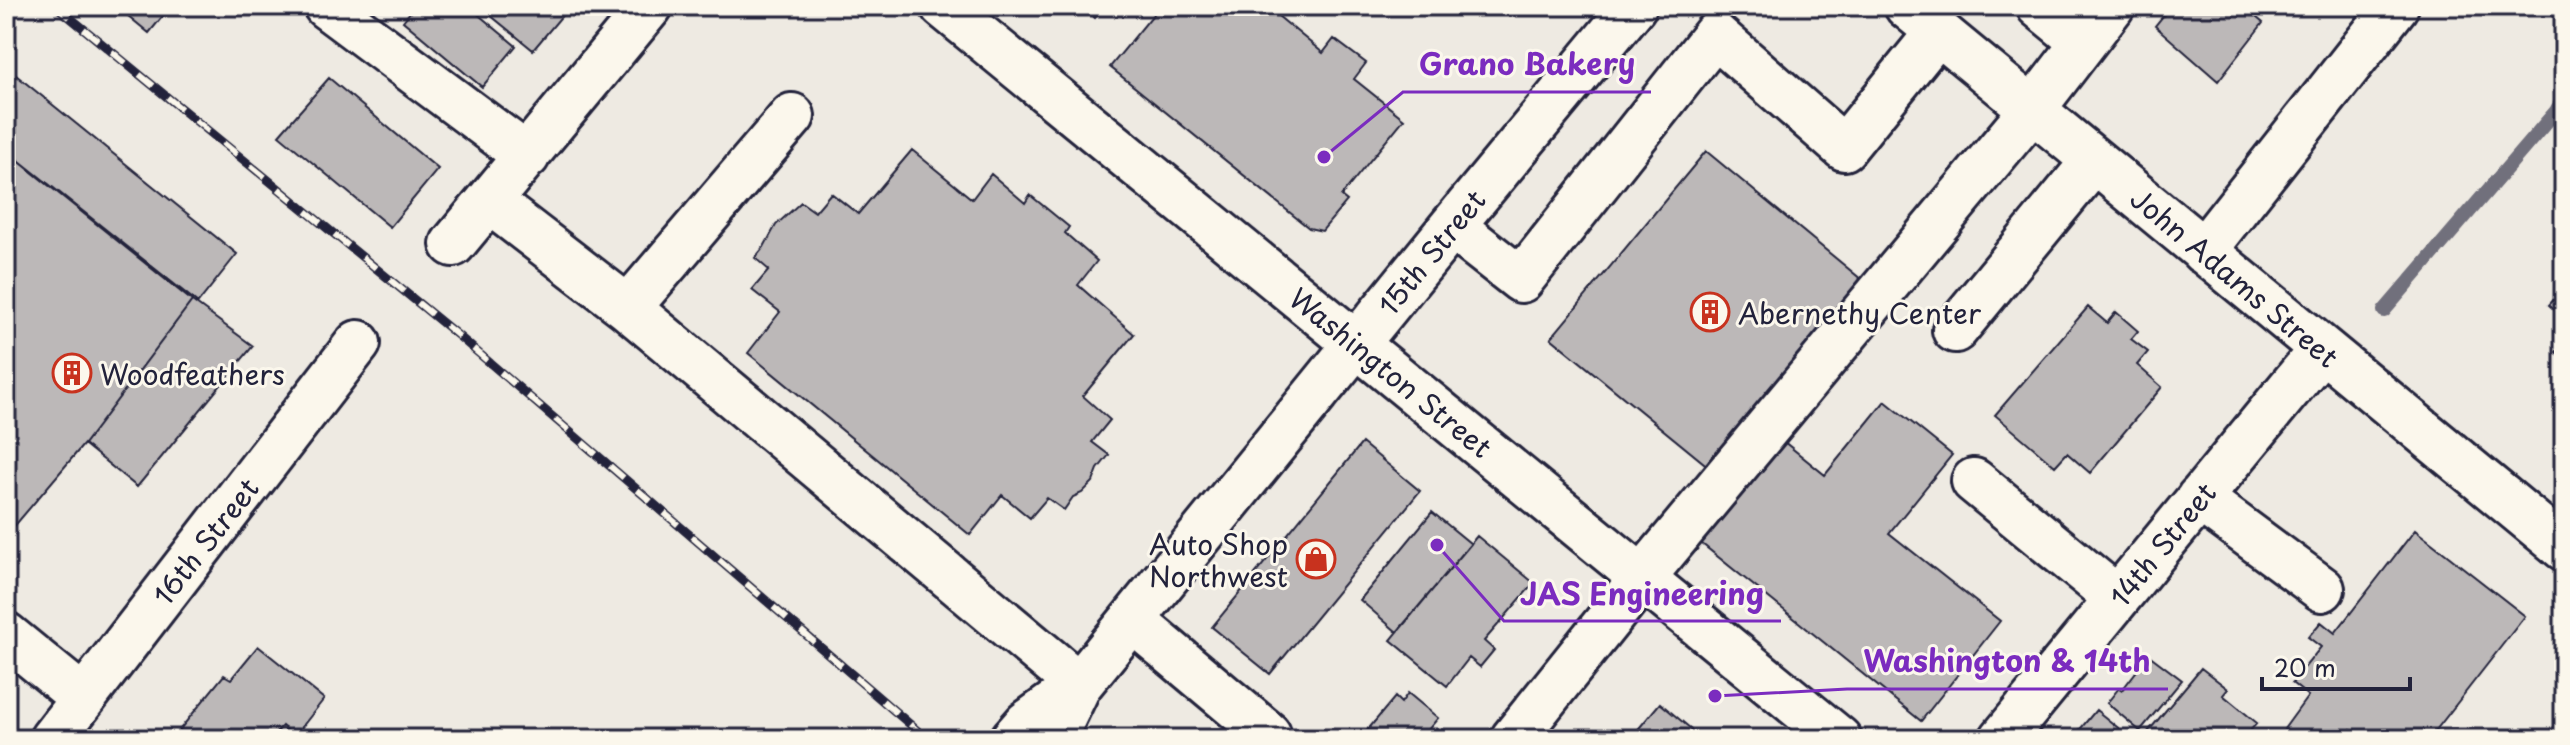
<svg xmlns="http://www.w3.org/2000/svg" width="2570" height="745" font-family="'Playpen Sans',sans-serif">
	<rect width="100%" height="100%" fill="#eeeae2"/>
	<filter id="ink" filterUnits="userSpaceOnUse"><feTurbulence type="fractalNoise" baseFrequency=".0125" numOctaves="2"/><feDisplacementMap in="SourceGraphic" scale="16" xChannelSelector="R" yChannelSelector="G"/><feConvolveMatrix kernelMatrix="1 2 1 2 8 2 1 2 1" color-interpolation-filters="sRGB"/></filter>
	<g filter="url(#ink)">
		<g fill="none" stroke-linecap="round" stroke-linejoin="round">
			<path stroke="#716f7c" stroke-width="14" d="M2384 311 2556 111 2564 97"/>
		</g>
		<path fill="#bcb8b8" stroke="#22223b" stroke-width="2" d="M116 6H171L149 33Z
			M415 6H468L516 46 482 87 403 21Z
			M479 6H570L533 50Z
			M1081 6H1105L1095 18Z
			M1160 6H1266L1323 53 1334 39 1366 63 1354 79 1404 119 1341 196 1347 201 1322 231 1309 228 1110 67Z
			M2162 6H2243L2263 23 2218 81 2155 26 2167 11Z
			M6 67 237 254 198 303 6 150Z
			M329 78 438 169 390 227 279 135Z
			M912 150 972 199 991 174 1025 203 1030 195 1069 227 1065 233 1097 261 1078 285 1134 334 1083 396 1110 420 1092 442 1109 455 1098 469 1093 482 1082 493 1073 497 1064 510 1047 498 1030 518 1002 495 970 535 748 353 780 312 752 290 769 270 755 258 764 247 776 225 801 202 815 212 831 193 858 214Z
			M6 151 192 301 84 444 6 536Z
			M1706 151 1868 285 1715 472 1551 338Z
			M2564 288V319L2549 305Z
			M192 301 253 346 137 487 84 444Z
			M2088 307 2107 323 2116 312 2138 331 2131 339 2148 352 2137 365 2162 387 2090 473 2067 453 2055 466 1995 415Z
			M2564 343V360L2556 352Z
			M1885 401 1952 455 1889 533 2000 621 1921 721 1696 539 1778 437 1825 475Z
			M1362 443 1420 491 1270 674 1212 627Z
			M1432 512 1471 544 1397 632 1360 600Z
			M2415 530 2525 616 2429 739H2364L2351 729 2342 739H2297L2284 729 2308 696 2292 683 2321 647 2308 637 2321 622 2335 633Z
			M1477 536 1534 583 1484 641 1494 650 1480 667 1469 658 1447 686 1391 640Z
			M258 646 324 699 294 737 282 726 271 739H172L224 675 231 679Z
			M2149 655 2182 680 2140 731 2107 703 2119 688 2122 690Z
			M2201 668 2228 689 2223 695 2257 723 2243 739H2142Z
			M1408 693 1438 718 1427 731 1437 739H1360L1395 697 1401 703Z
			M1660 703 1703 739H1630Z
			M2096 710 2132 739H2072Z"/>
		<g fill="none" stroke-linecap="round" stroke-linejoin="round">
			<g stroke="#22223b" stroke-width="50">
				<path id="minor" d="M326 6 527 156
					M1907 6 2564 548
					M2039 6 2083 42
					M489 201 628 308 1079 685
					M1452 226 1521 280 1715 35 1844 148 1938 32
					M453 244 650 6
					M2203 251 2396 6
					M628 308 792 116
					M1955 330 2094 161
					M1974 481 2117 598
					M2199 498 2322 589
					M1132 620 1268 734
					M6 635 83 698
					M52 739 358 343
					M1013 739 1027 723 1074 689
					M1053 739 1079 685 1452 226 1634 6
					M1513 739 1642 578 2032 110 2112 6
					M2002 739 2322 349"/>
			</g>
			<g stroke="#22223b" stroke-width="50">
				<path id="major" d="M943 6 1839 739"/>
			</g>
			<use href="#minor" stroke="#fbf7ec" stroke-width="44"/>
			<use href="#major" stroke="#fbf7ec" stroke-width="44"/>
			<g stroke="#22223b" stroke-width="9">
				<path id="rail" d="M56 6 461 338 927 739"/>
			</g>
			<use href="#rail" stroke="#fbf7ec" stroke-width="6" stroke-dasharray="18" stroke-linecap="butt"/>
		</g>
	</g>
	<defs>
		<g id="building-ring" transform="scale(2)"><circle r="9.5" fill="#fbf7ec" stroke="#c8321e" stroke-width="1.5"/><path d="M-4-6H4V6H1V3H-1V6H-4ZM-2.5-4.3h1.7v1.8h-1.7ZM.8-4.3h1.7v1.8H.8ZM-2.5-1h1.7V.8h-1.7ZM.8-1h1.7V.8H.8Z" fill="#c8321e"/></g>
		<g id="shop-ring" transform="scale(2)"><circle r="9.5" fill="#fbf7ec" stroke="#c8321e" stroke-width="1.5"/><path d="M-5-2.5h2.3a2.7 3.5 0 0 1 5.4 0H5L5.5 6h-11ZM-1.5-2.5h3a1.5 2.3 0 0 0-3 0Z" fill="#c8321e"/></g>
	</defs>
	<g fill-rule="evenodd">
		<use href="#building-ring" x="1710" y="312"/>
		<use href="#building-ring" x="72" y="373"/>
		<use href="#shop-ring" x="1316" y="559"/>
	</g>
	<g text-anchor="middle" dominant-baseline="central" stroke-width="6" stroke-linejoin="round" paint-order="stroke">
		<g font-size="28" fill="#22223b" stroke="#fbf7ec">
			<text transform="translate(1431 252) rotate(-51)">15th Street</text>
			<text transform="translate(2235 277) rotate(40)">John Adams Street</text>
			<text transform="translate(1391 372) rotate(39)">Washington Street</text>
			<text transform="translate(205 541) rotate(-52)">16th Street</text>
			<text transform="translate(2162 544) rotate(-51)">14th Street</text>
		</g>
		<g font-size="28" fill="#22223b" stroke="#fbf7ec" text-anchor="start">
			<text x="1738" y="312">Abernethy Center</text>
			<text x="100" y="373">Woodfeathers</text>
			<text x="1288" y="543" text-anchor="end">Auto Shop<tspan x="1288" dy="32">Northwest</tspan></text>
		</g>
	</g>
	<path fill="none" stroke="#7b2cbf" stroke-width="3" d="M1324 157L1403 92H1651M1437 545L1504 621H1781M1715 696L1847 689H2168"/>
	<g fill="#7b2cbf" stroke="#fbf7ec" stroke-width="3">
		<circle cx="1324" cy="157" r="8"/>
		<circle cx="1437" cy="545" r="8"/>
		<circle cx="1715" cy="696" r="8"/>
	</g>
	<g font-size="30" text-anchor="middle" font-weight="bold" fill="#7b2cbf" stroke="#fbf7ec" stroke-width="6" stroke-linejoin="round" paint-order="stroke">
		<text x="1527" y="75">Grano Bakery</text>
		<text x="1642" y="605">JAS Engineering</text>
		<text x="2007" y="672">Washington &amp; 14th</text>
	</g>
	<rect width="2570" height="745" fill="none" stroke="#fbf7ec" stroke-width="32"/>
	<rect x="16" y="16" width="2538" height="713" fill="none" stroke="#22223b" stroke-width="3" filter="url(#ink)"/>
	<path d="M2262 677v12h148v-12" fill="none" stroke="#22223b" stroke-width="4"/>
	<text x="2274" y="677" font-size="24" fill="#22223b" stroke="#fbf7ec" stroke-width="6" paint-order="stroke">20 m</text>
</svg>
